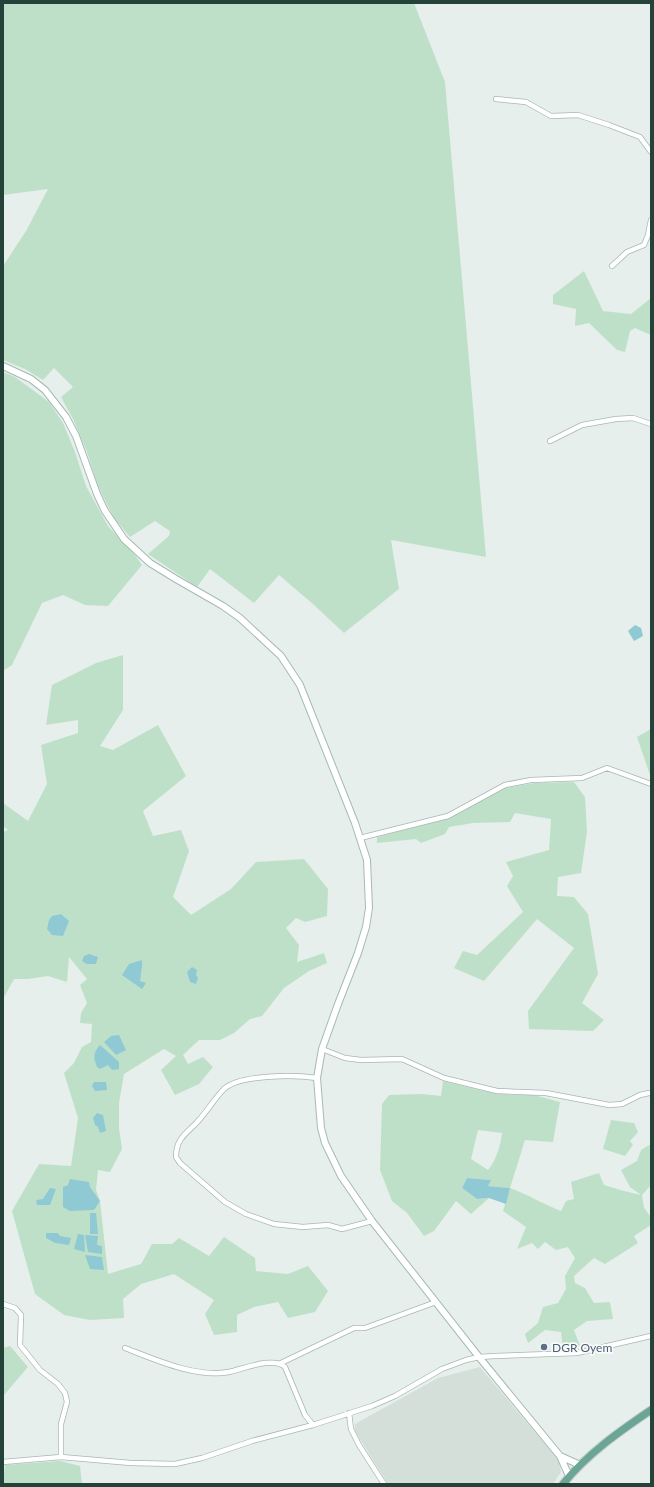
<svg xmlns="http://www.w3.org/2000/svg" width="654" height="1487" font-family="Lato,sans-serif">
	<rect width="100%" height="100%" fill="#e6efeb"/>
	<path fill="#d4dfda" d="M480 1367 556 1457 559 1463 561 1472 553 1484H388L355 1431V1424L438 1378Z"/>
	<path fill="#bfe0c8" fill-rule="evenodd" d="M3 3H414L445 82 486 557 391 540 399 589 344 633 314 605 279 575 254 603 210 569 197 587 148 554 169 536 170 531 155 521 130 537 114 518 98 486 87 452 73 419 61 397 73 387 54 368 43 380 25 369 3 360V266L26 231 48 189 3 195Z
		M584 271 603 311 631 314 651 298V335L635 328 630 331 625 352 617 350 589 323 575 326 576 309 553 304V295Z
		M3 372 15 377 49 402 63 423 75 452 86 486 108 526 135 555 142 565 108 606 85 605 63 595 42 603 12 665 3 671Z
		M123 655V710L100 746 113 750 158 725 186 776 143 811 153 836 181 830 189 851 173 897 191 915 231 889 256 862 304 859 328 889 327 916 305 922 296 918 286 928 299 945 297 962 324 953 327 963 309 971 284 988 262 1016 250 1019 234 1033 220 1040H199L183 1055 188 1064 203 1057 213 1067 199 1084 175 1095 161 1070 176 1056 164 1049 124 1074 119 1103V1128L122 1149 110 1172 98 1170 96 1190 100 1201 108 1274 141 1264 152 1244H172L179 1238 209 1256 224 1237 255 1258 256 1271 288 1274 308 1266 328 1291 315 1312 288 1318 278 1302 254 1307 237 1315V1332L214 1335 205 1314 214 1300 174 1274 141 1284 123 1299 124 1318 90 1320 64 1315 35 1294 12 1211 39 1164 71 1166 78 1118 64 1073 74 1063 82 1047 91 1042 92 1024 80 1023 81 1013 87 1003 80 985 87 979 69 957 67 982 48 976 28 979H14L3 999V832L8 830 3 826V803L28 821 47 784 41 745 78 733V720L46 725 52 685 96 663Z
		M651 729V775H650L637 737Z
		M574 782 585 797 587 832 581 873 558 877 557 896 574 897 588 914 598 974 582 1003 604 1020 593 1031 529 1029 528 1011 574 948 537 919 484 981 454 968 463 951 477 955 523 912 507 886 513 876 506 862 549 850 551 819 515 813 510 822 473 823 449 827 445 834 421 843 416 839 377 843V837L449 818 505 788 534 783Z
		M443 1081 488 1092 511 1095H534L560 1102 553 1142 525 1140 510 1188C527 1194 543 1204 561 1211L566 1201 574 1199 571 1182 599 1173 604 1185 624 1191 641 1195 630 1187 621 1170 637 1161 641 1150 651 1144V1185L642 1195 644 1208 651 1217V1225L634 1236 638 1243 605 1264 594 1258 574 1276 575 1283 585 1288 594 1303 610 1302 613 1319 587 1321 574 1330 580 1346 563 1349 561 1332 545 1330 528 1343 525 1334 538 1323 543 1307 558 1303 566 1289 565 1276 575 1258 568 1247 556 1250 545 1242 538 1249 532 1243 517 1249 526 1227 503 1211 510 1188 487 1186 490 1180 467 1178 462 1188 477 1199 489 1198 471 1214 456 1201 434 1231 424 1236 407 1213 392 1201 380 1170 382 1104 389 1095 422 1094 441 1096ZM478 1130 502 1133C501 1144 496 1161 488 1170L471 1159Z
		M611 1120 634 1123 638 1132 630 1141 633 1145 625 1156 603 1149Z
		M10 1346 28 1367 4 1395H3V1348Z
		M60 1461 80 1466 82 1484H3L5 1465Z"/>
	<path fill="#8ec9d4" d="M635 625 641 628 643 636 634 641 628 631Z
		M61 914 69 921 63 936 52 935 47 929 49 920 52 916Z
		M89 954 98 957 96 964H87L82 961 84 956Z
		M142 960V966L140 981 146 983 142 989 122 975 129 964Z
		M192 967 197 970 196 975 198 978 196 984 190 982 187 972Z
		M119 1035 126 1050 116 1055 104 1042 111 1036Z
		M100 1045 119 1062V1069L112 1070 108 1065 100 1069 97 1067C93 1057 93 1053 100 1045Z
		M94 1082H106L107 1090 95 1091 92 1086Z
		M97 1113 103 1115 106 1131 100 1133 98 1127 95 1125 93 1118Z
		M467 1178 491 1180 488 1186 510 1188 506 1204 489 1198 477 1199 462 1188Z
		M70 1179 89 1182 90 1187 100 1201 94 1210 70 1211 63 1207V1187L68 1185Z
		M50 1188 56 1189 50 1205H37L36 1200 43 1199Z
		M90 1213H96L98 1234H90Z
		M46 1233H58L60 1236 71 1238 69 1245 55 1243 46 1238Z
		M78 1234 84 1235 85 1252 74 1249Z
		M85 1235 98 1236 97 1245 102 1246V1254L88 1252Z
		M85 1255 102 1257 104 1270 90 1269Z"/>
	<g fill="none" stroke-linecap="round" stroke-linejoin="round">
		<g stroke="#a8b8b2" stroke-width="6">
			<path id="street" d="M496 99 526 102 551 116 578 115 609 125 640 137 651 152
				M612 266 627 252 644 245 648 235 651 220
				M550 441 582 425 616 419 633 418 651 424
				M360 838 448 816 505 785 531 780 582 778 607 768 651 784
				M322 1049 345 1058 361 1060 402 1059 444 1078 497 1091 546 1093 609 1105 622 1104 640 1095 649 1093
				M317 1078C296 1075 240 1074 224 1089 215 1098 208 1110 199 1120 188 1133 176 1137 176 1157L180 1163 225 1202 246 1214 274 1224 303 1227 328 1225 342 1229 372 1221
				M3 1304 15 1308 21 1315 20 1345 40 1370 58 1384 65 1393 67 1402 61 1424V1457
				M125 1348C156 1360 196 1378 229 1372 243 1369 274 1356 285 1367L305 1415 313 1425
				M281 1363 354 1328H365L436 1302
				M349 1413 351 1429 359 1445 384 1484
				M3 1462 61 1457 131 1463 175 1464 202 1458 252 1441 313 1425 372 1406 395 1396 442 1369 466 1360 479 1357 495 1356 577 1353 651 1336"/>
		</g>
		<g stroke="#a4bbb3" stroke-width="8">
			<path id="secondary" d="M3 366 31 379 45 390 66 417 76 436 97 494 105 511 124 539 150 563 176 579 223 606 240 618 281 656 300 685 355 823 367 860 369 908 366 927 358 953 338 1004 322 1049 317 1078 321 1128 325 1143 341 1176 372 1221 479 1357 560 1456 569 1476
				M560 1456 580 1465"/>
		</g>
		<g stroke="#c2cac8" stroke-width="9">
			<path id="primary" d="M563 1484C587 1454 620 1431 651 1410"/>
		</g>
		<use href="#street" stroke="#fff" stroke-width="4.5"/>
		<use href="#secondary" stroke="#fff" stroke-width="6"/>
		<use href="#primary" stroke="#6aa596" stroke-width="7"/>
	</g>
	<circle fill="#5c6f8a" stroke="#f7fbf9" stroke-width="1.5" cx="544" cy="1347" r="4"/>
	<g text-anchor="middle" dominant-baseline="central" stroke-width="3.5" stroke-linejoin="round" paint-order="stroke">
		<g font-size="12" fill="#4e5e75" stroke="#f7fbf9" text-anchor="start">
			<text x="552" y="1347">DGR Oyem</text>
		</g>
	</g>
	<rect width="654" height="1487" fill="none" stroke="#24423a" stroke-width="8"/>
</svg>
